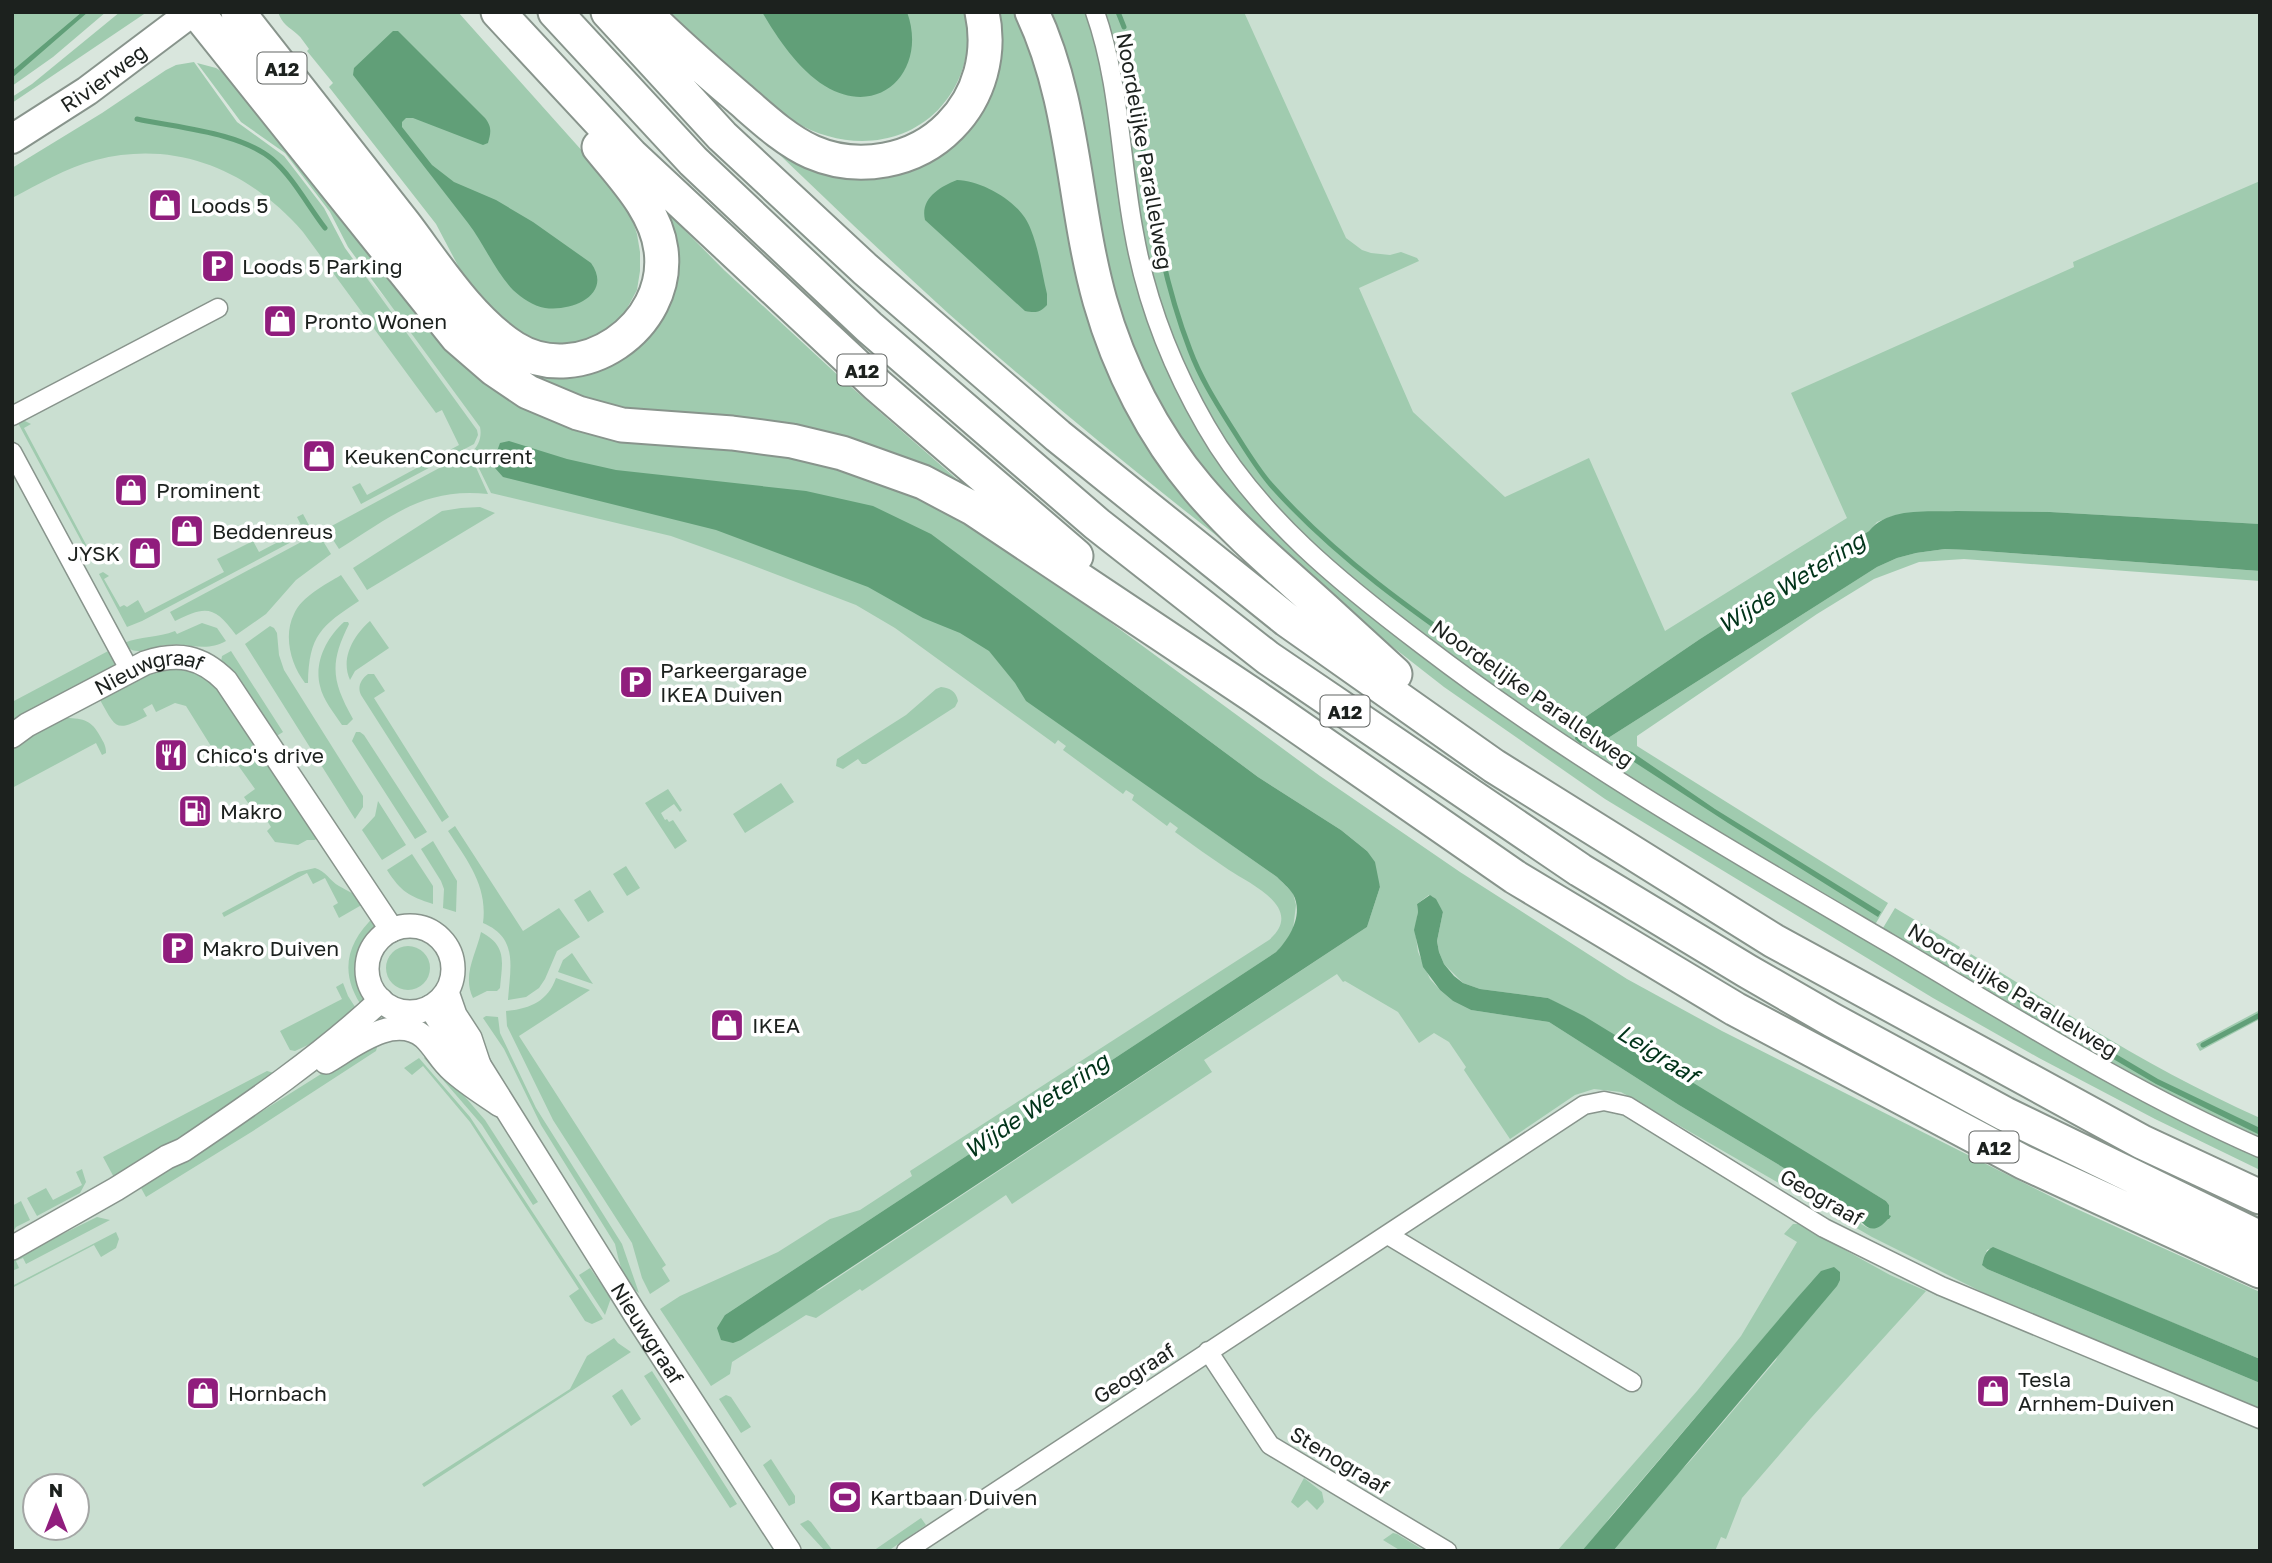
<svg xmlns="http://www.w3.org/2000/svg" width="2272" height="1563" font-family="'Golos Text',sans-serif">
	<rect width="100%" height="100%" fill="#d9e6dd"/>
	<path fill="#cadfd1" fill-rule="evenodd" d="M1146 12H2260V552L1952 534 1616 713 1579 680Z
		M137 119 237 139 325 228 520 455 920 571 1354 915 1370 917 1565 1015 1873 1210 2260 1371V1551H12V186ZM35 1486H77V1528H35Z"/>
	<path fill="#a0cbaf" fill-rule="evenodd" d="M12 12H106L53 57 12 86Z
		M120 12H147L12 103V97L32 84Z
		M278 12H458L601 172 619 195 632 219 637 234 640 252V271L637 290 624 314 611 327 596 337 579 344 545 345 504 324 465 279 436 224 329 87 333 83 307 51 309 49C305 44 302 38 297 34 289 27 282 24 278 12Z
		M664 12H965C973 48 963 84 938 110 899 149 841 149 795 122 775 110 758 94 741 79 715 57 690 34 664 12Z
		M996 12H1023L1034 37 1088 286 1240 554C1141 477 1043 397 949 314 874 246 802 176 729 106L773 138 926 159Z
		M1047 12H1090L1161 340 1268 515 1569 755 2260 1153V1170L2155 1119 2039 1058 1933 998 1605 799 1444 687 1357 619 1262 536 1192 458 1143 377 1119 319Z
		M1100 12H1244L1346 238 1362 250 1371 253 1390 255 1401 252 1417 258 1419 261 1359 288 1413 412 1505 497 1589 458 1665 631 1847 518 1791 393 2074 267 2073 262 2260 181V524L2050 512 1956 511 1896 515 1877 522 1869 531 1700 639 1581 720C1575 729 1576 735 1582 744L1583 741 1605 740 1877 567 1897 558 1916 553 1945 549 1969 550 2260 571V581L1964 559 1919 562 1874 579 1817 614 1637 736V746L1888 903 1876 923 1868 925 1515 708 1297 536 1240 469 1193 394 1150 284 1116 72 1120 65 1136 48 1131 36 1123 37 1109 33Z
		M194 62 237 122 284 156 324 208 345 248 477 430 478 435 474 444 361 504 352 487 360 483 367 495 459 445 442 410 436 413 303 232C250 171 177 139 96 160 66 168 39 184 12 198V168L102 113 166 70 176 65Z
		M197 63 216 68 229 76 487 381 731 447 850 468 948 510 1032 565 1320 776 1460 872 1627 979 1722 1031 1984 1163 2068 1205 2260 1292V1359L1993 1248 1987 1250 1982 1264 1987 1269 2260 1383V1409L1990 1296 1872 1237 1621 1092 1594 1089 1575 1095 1510 1139 1464 1070 1466 1067 1449 1042 1434 1033 1419 1043 1398 1012 1345 981 1343 982 1337 974 1204 1060 1212 1072 1012 1204 1006 1195 862 1291 860 1289 816 1318 806 1315 732 1362 730 1374 711 1386 660 1309 680 1296 778 1252 830 1219 860 1210 912 1176 910 1171 1269 940C1306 908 1250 884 1229 870 1211 858 1193 845 1175 832L1178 828 1170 822 1167 826 1132 800 1134 795 1126 790 1123 794 1063 750 1066 746 1058 740 1055 744 895 628 856 605 741 561 671 536 491 493 471 452C479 447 482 436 480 427L348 247 330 212 285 153 241 122ZM1087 650 1258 777 1341 830 1367 851 1380 887 1367 927 819 1290 725 1315 1276 952 1287 941 1293 929 1296 905 1293 893 1277 877 1186 813ZM1429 895 1433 897 1443 912 1437 941 1439 952 1444 964 1463 983 1480 989 1548 998 1886 1201 1889 1205V1215L1868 1228 1861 1224 1854 1210 1679 1105 1549 1022 1471 1010 1453 1001 1440 990 1430 979 1418 952 1415 930 1418 912 1417 904Z
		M646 191 724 270 842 379 1006 522 970 499 638 418 541 389 521 365 646 325Z
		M23 420 31 424 24 428 90 552 96 550 98 555 94 562 92 561 18 423Z
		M469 452 488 494C423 487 391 517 339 549L326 529Z
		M480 507 495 513 367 590 353 568 442 511 461 508Z
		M303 514 312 531 142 621 127 627 99 574 103 572 109 576 104 579 120 607 124 605 127 607 138 600 145 613 224 572 217 559 253 541 259 552 303 529 297 517Z
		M318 533 331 554 296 580 266 614 236 635C215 606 206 605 175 621L170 612Z
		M341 575 359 601C321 626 309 635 308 683H305C291 665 283 636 294 614 302 596 325 585 341 575Z
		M370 621 389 648 355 671 350 680C340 658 354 635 370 621Z
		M344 622H348L349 624C329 664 332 681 353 719L347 725H342C334 713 323 700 320 686 314 663 326 638 344 622Z
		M202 623 217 628 226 641C205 653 188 642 166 645 156 646 148 652 138 651 131 651 128 648 124 643 140 636 158 638 175 631L177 634Z
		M270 626 274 628 277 633 279 655 284 670 363 796V807L355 819 245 644Z
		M112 649 117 664 115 667 12 722V702Z
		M231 651 283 732 275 737 230 669 221 662 222 656Z
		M173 668 196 673 216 686 317 838 315 840H307L298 845 275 842 267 831 271 827 266 819 261 822 244 797 255 789 235 761 224 767 186 706 175 703 156 712 152 704 143 709 147 716C115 733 116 728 100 700L148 672Z
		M368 674H374L385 691 374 698 449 817 442 822 361 695C357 687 361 679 368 674Z
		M941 687C950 688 956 691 958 701L955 707 866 764H862L858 759 843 769 836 766 837 759 906 715 936 689Z
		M66 718C84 718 92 721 100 736 104 743 106 746 106 753L102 755 96 743 12 788V744L55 721Z
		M356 732H360L364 735 427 832 415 839 352 741Z
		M781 783 794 802 745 833 733 814Z
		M668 789 682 810 680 812 674 804 661 813 665 820 667 819 669 822 673 820 687 841 675 849 645 803Z
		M378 801 406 845 382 860 362 830 375 816Z
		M455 826 523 931 559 908 580 937 557 951 545 979 539 988 526 997 508 1000C510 968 519 938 483 923 488 886 467 860 448 831Z
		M433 841 457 881 456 912 443 908 444 889 441 881 421 849Z
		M412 854 433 886V904C409 896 401 892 387 870Z
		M626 866 640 888 627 896 613 874Z
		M315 868C326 871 330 881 339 886 349 892 357 894 365 903L339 918 333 906 338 903 325 878 313 884 307 873 224 917 222 913 298 872Z
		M590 890 604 912 588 922 574 900Z
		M1895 908 1960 947 1948 968 1943 970 1883 932V928Z
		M375 916 380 929C356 953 356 972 373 1000L364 1009C339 975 345 944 375 916Z
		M481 932C508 946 502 963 500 988L497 991H487L473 998C462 975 476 955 481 932Z
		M386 968a22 22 0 1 1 44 0a22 22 0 1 1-44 0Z
		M572 953 593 984 558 972 563 960Z
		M1971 954 2079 1021 2064 1038 1957 977Z
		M556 978 590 990 519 1036 666 1265 662 1268 670 1281 650 1294 642 1278 632 1243 553 1120 507 1026 506 1011C530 1009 548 1001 556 978Z
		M343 983 348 996 359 1013 338 1031 295 1051 290 1050 280 1031 342 999 336 987Z
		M2260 1010V1019L2200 1051 2196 1044Z
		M486 1016 498 1017 500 1033 536 1108 622 1244 639 1293C623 1284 619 1261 615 1244L541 1125 504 1049 483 1018Z
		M2087 1026C2143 1060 2200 1091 2260 1118V1143L2076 1048V1042Z
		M375 1040 378 1044 376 1051 253 1131 146 1197 141 1188 145 1179 186 1159Z
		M428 1054 485 1120 538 1202 533 1205 482 1125 424 1058Z
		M419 1058 470 1117 603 1319 592 1324 585 1321 569 1296 579 1289 470 1122 423 1066 412 1075 404 1068Z
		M267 1071 278 1074 117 1183 103 1157Z
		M82 1169 86 1182 80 1193 37 1216 27 1198 46 1188 53 1200 82 1185 76 1172Z
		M21 1201 30 1220 16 1227 13 1232 12 1206Z
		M97 1217 110 1220 26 1264 23 1258 16 1261 19 1268 12 1271V1259Z
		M1793 1224H1798L1890 1275 1926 1291 1811 1418 1742 1498 1726 1539 1721 1537 1715 1551H1604L1691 1460 1776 1360 1812 1281 1610 1517 1586 1551H1557L1697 1391 1741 1336 1797 1242 1784 1234Z
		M116 1232 119 1239 116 1248 101 1257 94 1245 12 1288V1286Z
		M590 1268 611 1298 605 1315 579 1275Z
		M614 1338 618 1343 631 1352 424 1487 422 1484 570 1389 587 1356Z
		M652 1371 737 1504 730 1508 644 1376Z
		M622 1389 641 1419 631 1426 612 1396Z
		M726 1395 731 1397 751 1427 741 1433 719 1399Z
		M771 1459 795 1496V1503L789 1506 763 1465Z
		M1304 1478 1322 1492 1324 1502 1317 1510 1307 1500 1298 1508 1291 1502Z
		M921 1518 926 1525 888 1551H873Z
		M808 1520 811 1522 833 1551H825L800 1524Z
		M1393 1533 1397 1534 1425 1551H1401L1383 1540Z"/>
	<path fill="#619f78" d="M82 12H88L12 78V71Z
		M762 12H907C928 69 881 120 825 86 798 69 778 39 762 12Z
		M393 31H398L485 118C492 127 491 132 488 143L483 145 413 118H406L402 122V127L432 165 454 182 496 200 533 222 591 263C613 294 573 312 545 308 533 306 522 298 513 290 495 271 484 244 468 223 430 174 392 125 353 75L354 68Z
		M957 180C984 181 1022 203 1031 230 1039 250 1042 273 1047 294V305C1040 313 1035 313 1025 311L925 220C920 199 939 187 957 180Z
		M509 441 567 459 616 470 806 491 873 506 931 534 1258 777 1341 830 1367 851 1375 862 1380 887 1367 927 741 1340 733 1343 721 1340 717 1328 725 1315 1276 952C1290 938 1304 914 1293 894 1289 888 1282 882 1277 877L1026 701 1015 683 989 651 960 633 923 618 868 587 716 530 503 477 495 468 496 454 500 443Z
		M1956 511 2050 512 2260 524V571L1969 550 1945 549 1916 553 1897 558 1877 567 1605 740 1583 741 1581 744 1575 739 1577 726 1581 720 1700 639 1869 531C1888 507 1927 512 1956 511Z
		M1626 750 1632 752 1715 809 1881 912 1878 917 1728 823 1628 758 1624 754Z
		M1430 895 1436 899 1443 912 1437 941 1439 952 1444 964 1454 976 1463 983 1480 989 1548 998 1584 1016 1886 1201 1889 1205V1215L1891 1216 1889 1219H1888C1873 1237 1863 1227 1854 1210L1679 1105 1549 1022 1471 1010 1453 1001 1440 990 1423 967 1414 930 1418 912 1417 904Z
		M1977 970 2055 1017 2052 1022 1974 975Z
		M2094 1041 2158 1079 2260 1128V1135L2156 1084 2091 1046Z
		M1993 1247 2260 1359V1383L1987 1269 1982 1265C1984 1257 1985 1251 1993 1247Z
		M1834 1267 1840 1272V1280L1837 1286 1613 1551H1582L1797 1298 1821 1271Z"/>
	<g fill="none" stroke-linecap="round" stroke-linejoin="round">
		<path stroke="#619f78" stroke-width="5" d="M1118 12 1124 27
			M1131 65C1145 160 1155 260 1190 350 1200 377 1215 401 1230 425 1243 445 1256 468 1272 486 1354 578 1460 642 1558 713
			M137 119C178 128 239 132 272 159 293 177 308 206 325 228
			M2203 1045 2260 1015"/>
		<g stroke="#88948c" stroke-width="21">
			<path id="minor" d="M1095 12C1120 83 1120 160 1134 233 1146 301 1172 367 1206 426 1258 517 1342 584 1424 646 1570 758 1730 850 1889 943 2011 1015 2130 1091 2260 1148
				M12 416 218 308
				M12 452 130 671
				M1388 1235 1632 1382
				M1208 1351 1270 1445 1447 1551
				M906 1551 1584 1105 1604 1101 1627 1106 1824 1228 1941 1286 2260 1419"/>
		</g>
		<g stroke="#88948c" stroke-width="26">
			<g id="tertiary">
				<path id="s1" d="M12 736 27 725 145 663C178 652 201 656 226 681L392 930"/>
				<circle cx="410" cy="969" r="43"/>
				<path id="s2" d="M447 992 455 1015 470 1038 479 1065 635 1314 789 1551"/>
				<path d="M431 1007C443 1031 459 1048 479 1065"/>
				<path d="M326 1062C352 1047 394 1012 424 1037 435 1047 441 1061 452 1070 466 1083 484 1094 500 1105"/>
				<path d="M12 1248 116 1189 167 1157 183 1150C251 1104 320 1057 381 1000"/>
			</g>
		</g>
		<g stroke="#88948c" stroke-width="32">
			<g id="primary">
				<path id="s3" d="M12 139 87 91 192 12"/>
			</g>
		</g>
		<g stroke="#88948c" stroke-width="37">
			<path id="motorway" d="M197 12 457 337 494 369 528 392 578 413 622 425 732 433 792 441 842 453 923 482 974 509 1254 696 1515 877 1735 1009 2023 1162 2260 1271
				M238 12C294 83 349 154 405 225 436 266 470 320 514 348 580 389 671 327 661 250 656 210 623 177 599 147
				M498 12 631 155 877 385 1076 556
				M555 12 693 161 869 327 1097 524 1268 658 1580 870 1747 971 1832 1020 2005 1114 2260 1238
				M608 12 722 136 865 269 1058 436 1287 620 1494 766 1774 941 2142 1142 2260 1197
				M644 12C674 42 706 70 739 98 761 117 785 140 812 152 858 172 915 162 950 126 980 96 991 53 982 12
				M1032 12C1075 103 1073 205 1100 301 1119 368 1153 435 1198 488 1236 533 1281 570 1324 609 1348 631 1371 652 1395 674"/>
		</g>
		<use href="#minor" stroke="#fff" stroke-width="18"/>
		<use href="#tertiary" stroke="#fff" stroke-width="23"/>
		<use href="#primary" stroke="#fff" stroke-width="28"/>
		<use href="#motorway" stroke="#fff" stroke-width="33"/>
	</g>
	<defs>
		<g id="shop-square" transform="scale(1.75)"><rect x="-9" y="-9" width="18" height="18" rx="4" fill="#901d7d" stroke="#fff"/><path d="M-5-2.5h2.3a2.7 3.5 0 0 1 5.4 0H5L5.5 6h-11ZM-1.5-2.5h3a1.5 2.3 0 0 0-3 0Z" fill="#fff"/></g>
		<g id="parking-square" transform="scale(1.75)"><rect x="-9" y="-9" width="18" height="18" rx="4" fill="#901d7d" stroke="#fff"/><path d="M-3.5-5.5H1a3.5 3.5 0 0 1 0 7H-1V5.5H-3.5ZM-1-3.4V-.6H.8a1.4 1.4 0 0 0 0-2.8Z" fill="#fff"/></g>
		<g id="restaurant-square" transform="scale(1.75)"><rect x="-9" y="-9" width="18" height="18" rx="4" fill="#901d7d" stroke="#fff"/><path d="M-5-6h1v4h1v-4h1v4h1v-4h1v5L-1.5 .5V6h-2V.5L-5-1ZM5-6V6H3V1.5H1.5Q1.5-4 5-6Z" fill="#fff"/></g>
		<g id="fuel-square" transform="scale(1.75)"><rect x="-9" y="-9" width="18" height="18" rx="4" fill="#901d7d" stroke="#fff"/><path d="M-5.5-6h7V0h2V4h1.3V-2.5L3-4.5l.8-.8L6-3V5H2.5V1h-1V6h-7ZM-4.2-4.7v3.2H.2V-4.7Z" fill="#fff"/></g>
		<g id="stadium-square" transform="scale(1.75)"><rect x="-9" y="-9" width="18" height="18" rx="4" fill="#901d7d" stroke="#fff"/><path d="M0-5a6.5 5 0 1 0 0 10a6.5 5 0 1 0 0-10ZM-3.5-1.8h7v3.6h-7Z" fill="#fff"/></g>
	</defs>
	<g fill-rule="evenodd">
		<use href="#shop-square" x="165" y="205"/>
		<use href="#parking-square" x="218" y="266"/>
		<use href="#shop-square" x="280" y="321"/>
		<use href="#shop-square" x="319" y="456"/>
		<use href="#shop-square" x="131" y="490"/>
		<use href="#shop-square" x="187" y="531"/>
		<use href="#shop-square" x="145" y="553"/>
		<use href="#parking-square" x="636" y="682"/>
		<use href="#restaurant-square" x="171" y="755"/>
		<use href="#fuel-square" x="195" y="811"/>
		<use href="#parking-square" x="178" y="948"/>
		<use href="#shop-square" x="727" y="1025"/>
		<use href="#shop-square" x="1993" y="1391"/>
		<use href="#shop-square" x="203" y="1393"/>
		<use href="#stadium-square" x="845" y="1497"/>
	</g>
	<g text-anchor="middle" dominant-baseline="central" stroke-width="7" stroke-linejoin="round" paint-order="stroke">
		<g fill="#fff" stroke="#606462" stroke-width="2">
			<rect x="257.5" y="52.5" width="49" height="31" rx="5"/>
			<rect x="837.5" y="354.5" width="49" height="31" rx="5"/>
			<rect x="1320.5" y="695.5" width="49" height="31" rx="5"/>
			<rect x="1969.5" y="1131.5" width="49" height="31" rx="5"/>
		</g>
		<g font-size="19" font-weight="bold" fill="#1c211e">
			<text x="282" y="68">A12</text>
			<text x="862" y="370">A12</text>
			<text x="1345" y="711">A12</text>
			<text x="1994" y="1147">A12</text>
		</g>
		<g font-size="21" fill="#1c211e" stroke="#fff">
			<text stroke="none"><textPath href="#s3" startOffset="110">Rivierweg</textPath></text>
			<text transform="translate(1145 151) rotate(80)">Noordelijke Parallelweg</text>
			<text stroke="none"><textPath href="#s1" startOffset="154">Nieuwgraaf</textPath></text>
			<text transform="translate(1533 693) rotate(35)">Noordelijke Parallelweg</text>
			<text transform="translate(2013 990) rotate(31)">Noordelijke Parallelweg</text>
			<text transform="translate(1822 1197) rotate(30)">Geograaf</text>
			<text stroke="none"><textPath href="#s2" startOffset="397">Nieuwgraaf</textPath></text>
			<text transform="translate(1134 1373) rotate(-33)">Geograaf</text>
			<text transform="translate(1340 1460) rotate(31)">Stenograaf</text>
		</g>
		<g font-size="21" fill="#1c211e" stroke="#fff" text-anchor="start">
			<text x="190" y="205">Loods 5</text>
			<text x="242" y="266">Loods 5 Parking</text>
			<text x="304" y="321">Pronto Wonen</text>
			<text x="344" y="456">KeukenConcurrent</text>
			<text x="156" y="490">Prominent</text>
			<text x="212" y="531">Beddenreus</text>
			<text x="120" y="553" text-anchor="end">JYSK</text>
			<text x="660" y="670">Parkeergarage<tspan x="660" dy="24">IKEA Duiven</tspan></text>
			<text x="196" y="755">Chico's drive</text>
			<text x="220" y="811">Makro</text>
			<text x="202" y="948">Makro Duiven</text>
			<text x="752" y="1025">IKEA</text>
			<text x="2018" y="1379">Tesla<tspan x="2018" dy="24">Arnhem-Duiven</tspan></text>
			<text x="228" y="1393">Hornbach</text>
			<text x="870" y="1497">Kartbaan Duiven</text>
		</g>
		<g font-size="23" font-style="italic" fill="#003319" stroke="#fff">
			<text transform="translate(1791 582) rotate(-32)">Wijde Wetering</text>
			<text transform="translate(1658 1053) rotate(32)">Leigraaf</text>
			<text transform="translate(1036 1105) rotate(-34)">Wijde Wetering</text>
		</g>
	</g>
	<rect width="2272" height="1563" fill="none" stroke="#1c211e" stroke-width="28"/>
	<g transform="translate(56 1507)"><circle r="33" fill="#ffffff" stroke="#a4a6a5" stroke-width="2"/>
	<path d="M0-5L12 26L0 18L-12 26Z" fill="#901d7d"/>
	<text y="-10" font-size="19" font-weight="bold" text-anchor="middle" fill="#1c211e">N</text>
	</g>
</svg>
